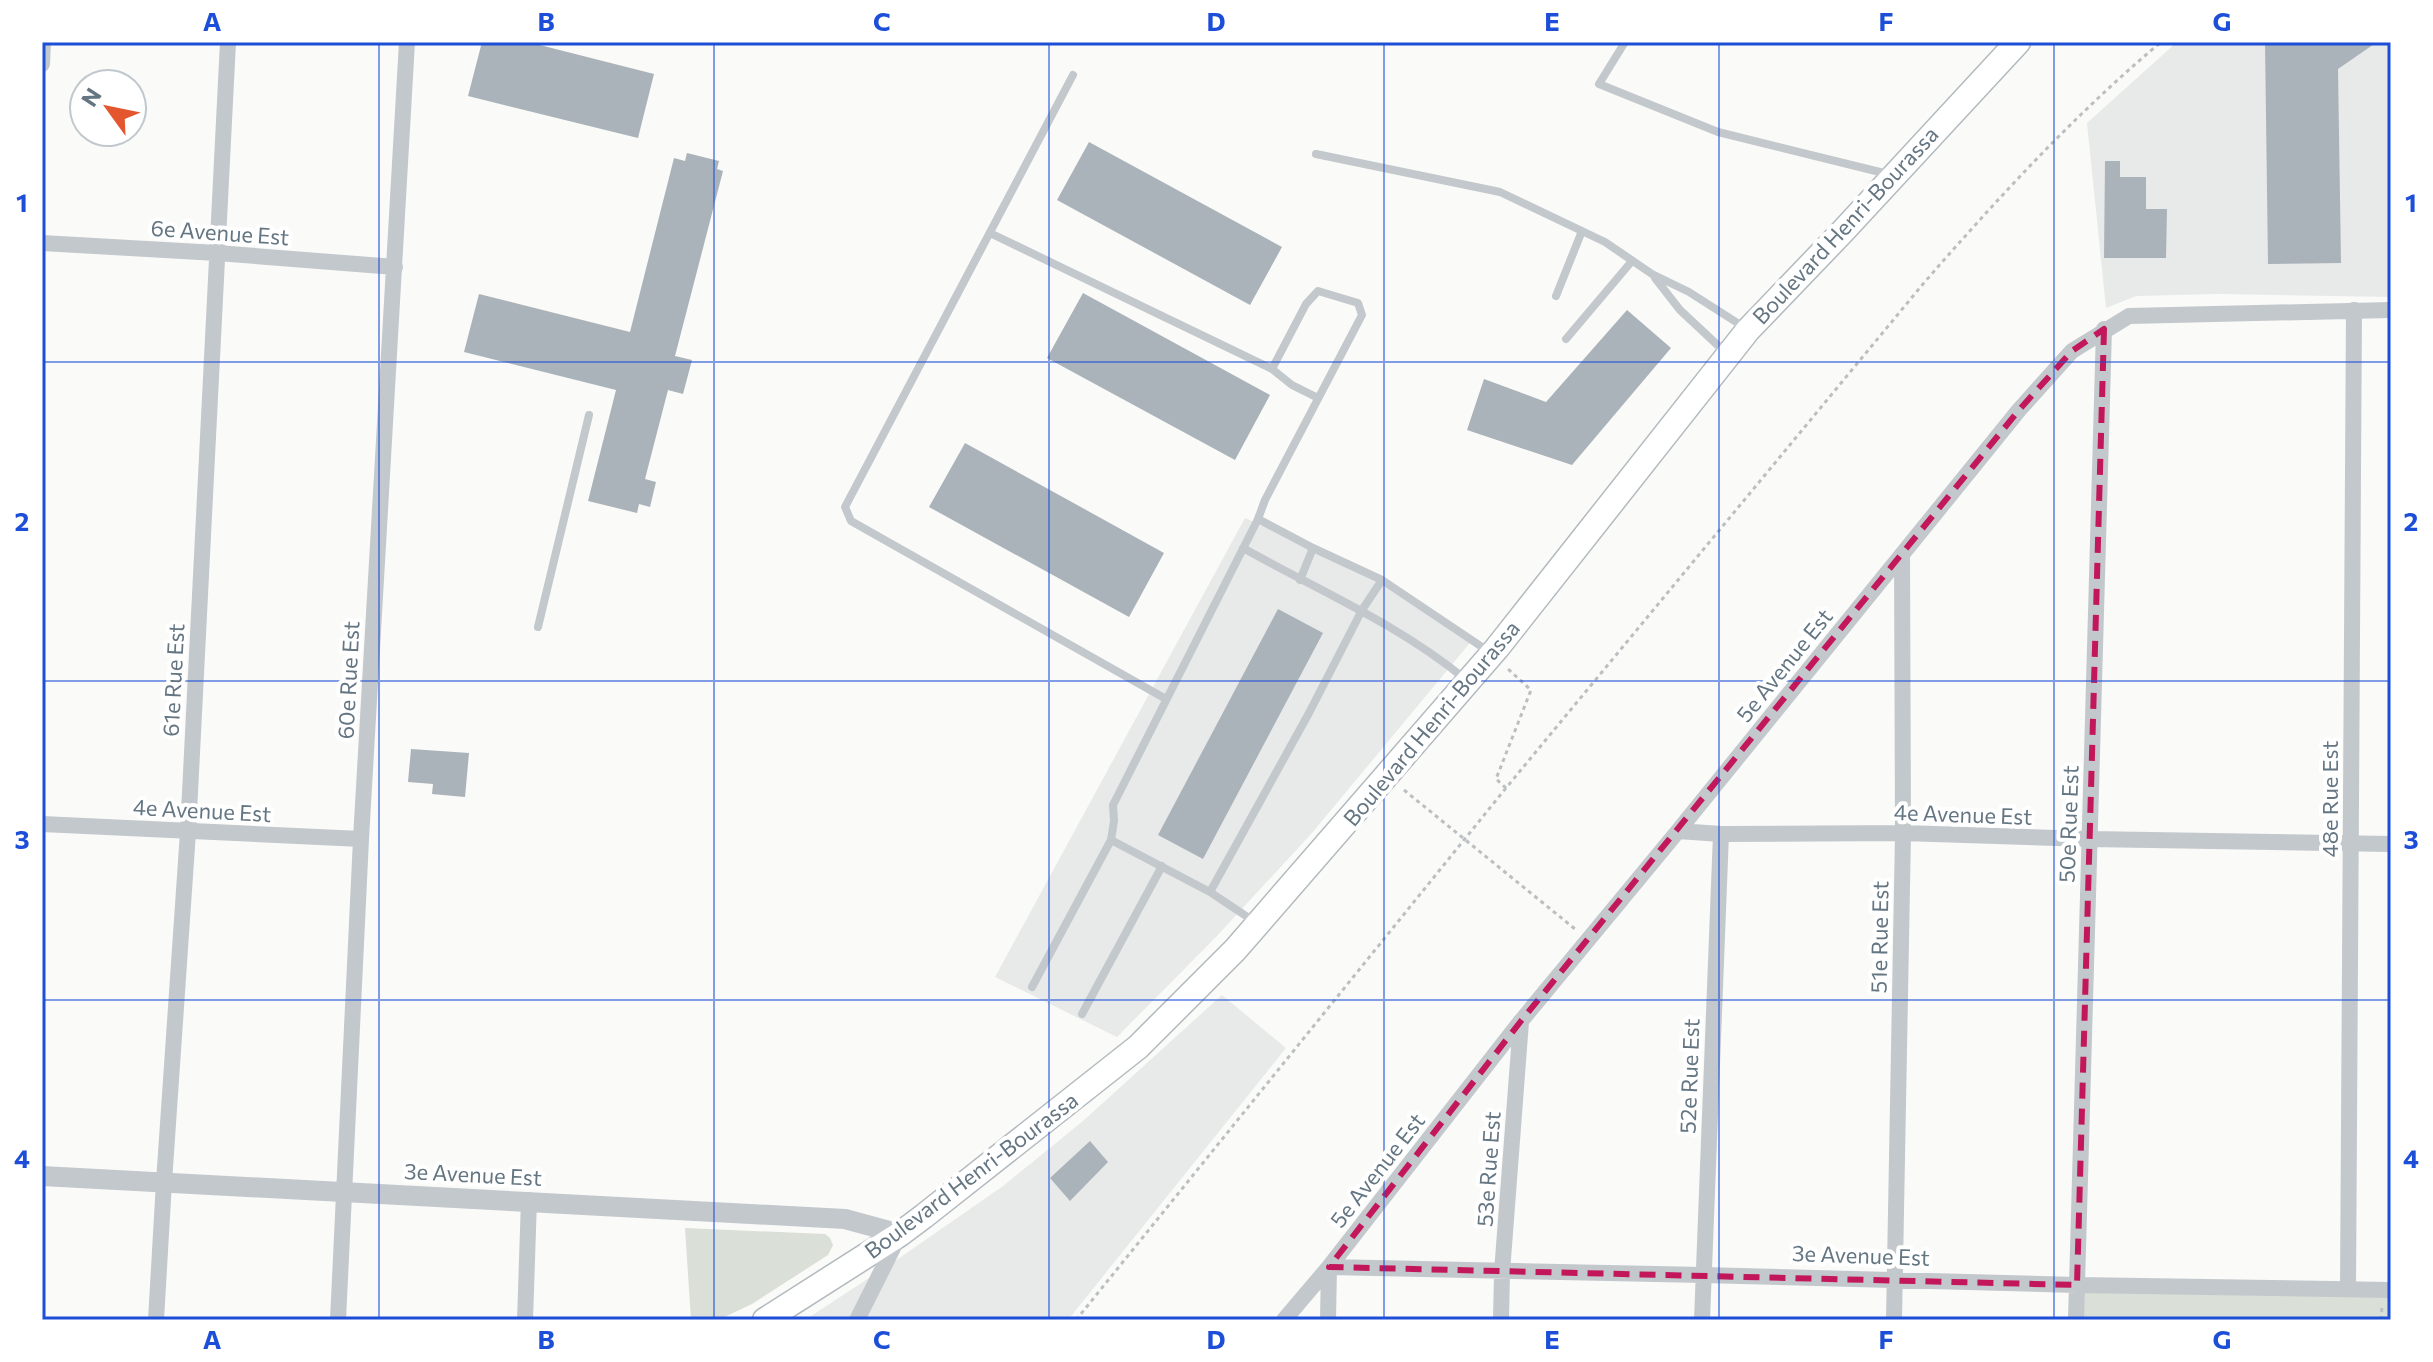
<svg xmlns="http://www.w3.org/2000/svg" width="2433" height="1362" font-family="Commissioner,sans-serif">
	<rect width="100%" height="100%" fill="#fafaf8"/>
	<path fill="#e8e9e9" d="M2177 42H2391V297L2219 294 2136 296 2106 308 2087 123Z
		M1245 518 1404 590 1474 638 1312 833 1216 937 1117 1037 995 977Z
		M1222 995 1286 1048 1068 1320H805L898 1259 1003 1186 1083 1121Z"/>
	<path fill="#dadfd7" d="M685 1228 825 1234 830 1238 833 1245 828 1255 752 1304 718 1320H691Z
		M2077 1285 2391 1290V1320H2076Z"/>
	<path fill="#aab3b9" d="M482 42H528L654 74 638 138 468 96Z
		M2265 42H2377L2338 69 2341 263 2268 264Z
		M1089 142 1282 247 1250 305 1057 200Z
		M687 153 719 161 717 169 723 171 675 356 692 360 683 394 668 390 645 479 656 482 650 507 639 504 637 513 588 501 616 390 464 352 479 294 630 332 674 158 685 161Z
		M2105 161H2120V177H2146V209H2167L2166 258H2104Z
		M1083 293 1270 395 1235 460 1047 358Z
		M1627 310 1671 348 1572 465 1467 430 1484 379 1546 402Z
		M965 443 1164 553 1129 617 929 507Z
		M1278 609 1323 633 1203 859 1158 835Z
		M411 749 469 753 465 797 432 794 433 784 408 782Z
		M1090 1141 1108 1162 1070 1201 1050 1178Z"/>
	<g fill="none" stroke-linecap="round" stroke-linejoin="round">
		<g stroke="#b3babf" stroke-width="27">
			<path id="secondary" d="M765 1320 900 1234 924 1216 1138 1047 1235 950 1497 648 1748 330 1844 230 2018 42"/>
		</g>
		<path stroke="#bbbfc2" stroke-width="3" stroke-dasharray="4 4" stroke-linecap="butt" d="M1506 788 1496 779 1531 690 1508 669
			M1404 790 1575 929
			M1076 1320 1506 788 1923 284C1997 199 2074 115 2161 42
			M2381 1320 2382 1306"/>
		<path stroke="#c3c8cc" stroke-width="8" d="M1625 42 1599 84 1718 132 1892 175
			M1073 75 845 507 851 521 1166 699
			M1316 154 1500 192 1605 242 1652 274 1689 292 1747 329
			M990 233 1272 369
			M1655 278 1680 310 1725 352
			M1556 296 1582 231
			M1566 339 1632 261
			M1318 398 1292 385 1272 369 1306 304 1318 291 1358 303 1362 315 1265 500 1258 519 1313 548 1382 580 1491 653
			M1243 548C1318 590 1398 624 1465 679
			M1300 580 1313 548
			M538 627 589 415
			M1111 840 1114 821 1113 805 1258 519
			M1255 922 1210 892 1309 713 1362 610 1382 580
			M1032 987 1111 840 1210 892
			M1082 1014 1162 866"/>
		<path stroke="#c3c8cc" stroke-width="16" d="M42 64 43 42
			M42 243 217 253 395 267
			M42 824 361 839
			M1678 831 1721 834 1903 833 2090 839 2391 844
			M1329 1267 1703 1275 2077 1285 2391 1290
			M2348 1289 2354 310
			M156 1320 164 1182 188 832 228 42
			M338 1320 361 839 407 42
			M525 1320 529 1200
			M857 1320 899 1236
			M1284 1320 1329 1267 1521 1021 1678 831 2019 410 2072 351 2129 316 2391 310
			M1328 1320 1329 1267
			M1501 1320 1502 1272 1521 1022
			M1702 1320 1721 834
			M1894 1320 1903 833 1902 555
			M2076 1320 2104 329"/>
		<path stroke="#c3c8cc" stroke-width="20" d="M42 1176 845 1219 900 1234"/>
		<use href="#secondary" stroke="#fff" stroke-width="24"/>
	</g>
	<path fill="none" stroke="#c2185b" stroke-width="6" stroke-dasharray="16 10" stroke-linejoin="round" d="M2104 329 2077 1285 1329 1267 1521 1021 2019 410 2072 351Z"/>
	<path fill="none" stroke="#1d4ed8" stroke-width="2" stroke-opacity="0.55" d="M379 42V1320M714 42V1320M1049 42V1320M1384 42V1320M1719 42V1320M2054 42V1320M42 362H2391M42 681H2391M42 1000H2391"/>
	<g text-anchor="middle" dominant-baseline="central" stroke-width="8" stroke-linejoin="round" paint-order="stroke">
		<g font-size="22" fill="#657683" stroke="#fff">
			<text transform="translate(1845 225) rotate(-47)">Boulevard Henri-Bourassa</text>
			<text transform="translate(220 232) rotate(4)">6e Avenue Est</text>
			<text transform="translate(1784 665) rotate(-51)">5e Avenue Est</text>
			<text transform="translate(173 680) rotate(-87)">61e Rue Est</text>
			<text transform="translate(348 680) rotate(-87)">60e Rue Est</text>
			<text transform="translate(1431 723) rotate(-50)">Boulevard Henri-Bourassa</text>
			<text transform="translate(2329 799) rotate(-90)">48e Rue Est</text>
			<text transform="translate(202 810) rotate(3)">4e Avenue Est</text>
			<text transform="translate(1963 814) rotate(2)">4e Avenue Est</text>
			<text transform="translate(2068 824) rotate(-88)">50e Rue Est</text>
			<text transform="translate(1879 937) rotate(-89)">51e Rue Est</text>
			<text transform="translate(1689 1076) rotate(-88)">52e Rue Est</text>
			<text transform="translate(1488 1169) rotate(-86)">53e Rue Est</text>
			<text transform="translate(1377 1170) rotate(-52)">5e Avenue Est</text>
			<text transform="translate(473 1174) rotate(3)">3e Avenue Est</text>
			<text transform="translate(971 1175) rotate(-37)">Boulevard Henri-Bourassa</text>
			<text transform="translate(1861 1255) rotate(2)">3e Avenue Est</text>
		</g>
	</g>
	<rect width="2433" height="1362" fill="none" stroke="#ffffff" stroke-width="88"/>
	<g transform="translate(108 108) rotate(303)"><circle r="38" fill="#ffffff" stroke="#c1c8cd" stroke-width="2"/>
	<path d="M0-6L14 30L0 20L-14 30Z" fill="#e4572e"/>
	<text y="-12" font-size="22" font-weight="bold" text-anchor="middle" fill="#657683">N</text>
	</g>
	<rect x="44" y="44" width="2345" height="1274" fill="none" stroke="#1d4ed8" stroke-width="3"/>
	<g font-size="26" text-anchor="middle" font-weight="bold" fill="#1d4ed8">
		<text x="212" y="31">A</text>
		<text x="546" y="31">B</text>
		<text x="882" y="31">C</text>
		<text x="1216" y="31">D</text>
		<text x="1552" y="31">E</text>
		<text x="1886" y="31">F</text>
		<text x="2222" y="31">G</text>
		<text x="22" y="212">1</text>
		<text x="2411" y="212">1</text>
		<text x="22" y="531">2</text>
		<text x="2411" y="531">2</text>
		<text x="22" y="849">3</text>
		<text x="2411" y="849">3</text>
		<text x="22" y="1168">4</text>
		<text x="2411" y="1168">4</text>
		<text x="212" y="1349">A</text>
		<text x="546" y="1349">B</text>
		<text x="882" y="1349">C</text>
		<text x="1216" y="1349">D</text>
		<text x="1552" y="1349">E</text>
		<text x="1886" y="1349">F</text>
		<text x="2222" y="1349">G</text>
	</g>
</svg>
